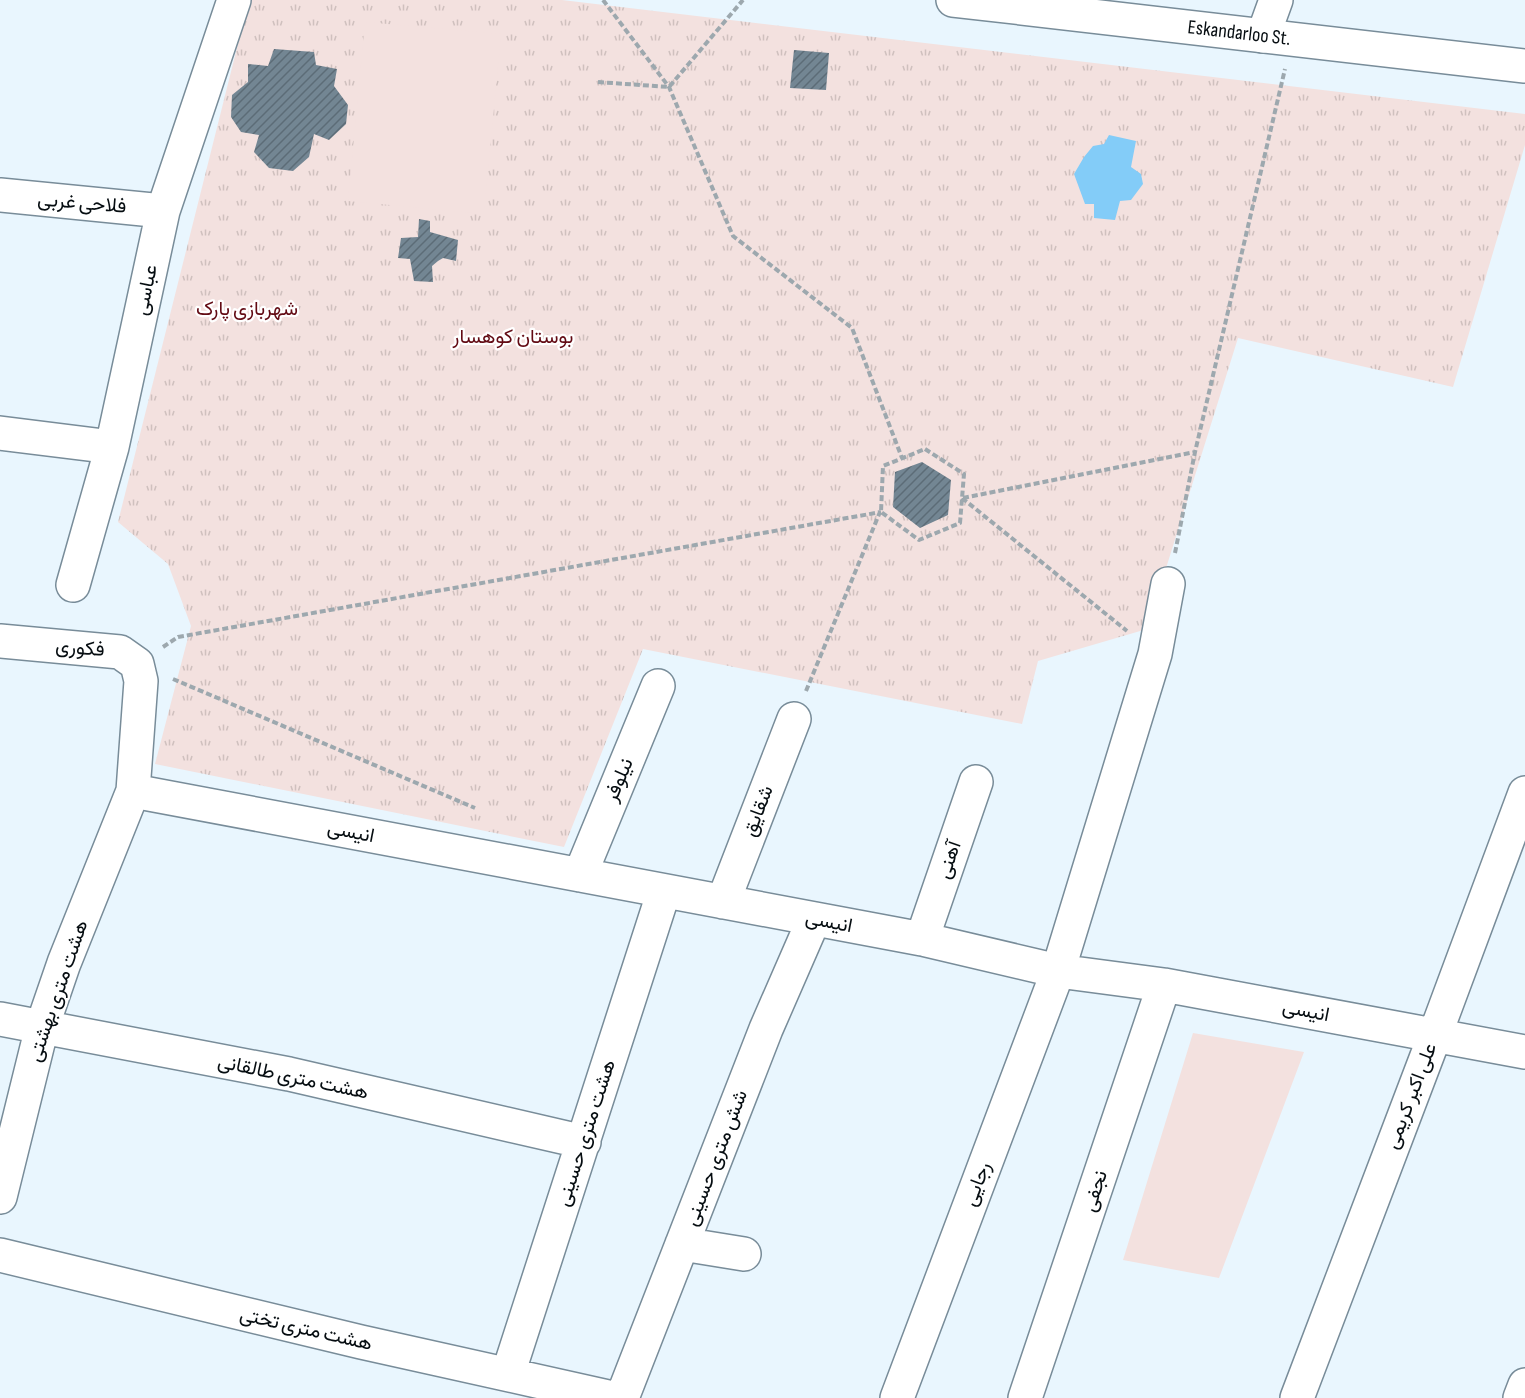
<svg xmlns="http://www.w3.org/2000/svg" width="1525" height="1398" font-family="'Sofia Sans Condensed',Vazirmatn,sans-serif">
	<defs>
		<pattern id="park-tufts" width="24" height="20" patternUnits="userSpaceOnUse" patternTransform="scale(1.5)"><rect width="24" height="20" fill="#f3e1df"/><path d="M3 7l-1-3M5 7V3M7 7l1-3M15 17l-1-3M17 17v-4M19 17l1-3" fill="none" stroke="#cfc0be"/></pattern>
		<pattern id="building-hatch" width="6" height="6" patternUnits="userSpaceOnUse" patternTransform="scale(1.5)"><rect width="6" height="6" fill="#738693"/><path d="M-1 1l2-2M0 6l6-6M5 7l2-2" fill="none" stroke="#5c6c77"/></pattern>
	</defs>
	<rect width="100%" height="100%" fill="#e9f6fe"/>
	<path fill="url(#park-tufts)" d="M249 0H562L1525 114V145L1453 387 1238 338 1147 629 1038 661 1022 724 643 649 564 847 155 764 191 626 168 564 118 522Z"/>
	<path fill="#f3e1df" d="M365 22 501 34 484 214 348 201Z
		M1193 1033 1304 1052 1219 1278 1123 1260Z"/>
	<path fill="#83ccf8" d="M1109 135 1136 141 1131 167 1141 174 1143 184 1131 200 1120 201 1115 220 1094 218V204H1085L1074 174 1084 157 1093 146 1104 144Z"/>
	<path fill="url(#building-hatch)" d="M274 49 314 52 316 65 337 69 334 86 348 105 346 124 329 140 314 134 309 157 293 171 269 168 254 152 259 135 241 132 231 117 232 95 248 82V64L268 66Z
		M794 50 829 53 826 90 790 88Z
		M419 219 430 221V232L458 240 456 261 443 258 438 261 432 266 433 282 414 281 410 259 398 258 401 238 418 237Z
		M922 462 951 480 948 515 920 528 893 507 895 472Z"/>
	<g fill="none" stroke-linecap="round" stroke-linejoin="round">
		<g stroke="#788c99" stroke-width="36">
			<path id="minor" d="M1263 36 1276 0
				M0 195 163 211
				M0 433 112 447
				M73 585 112 447 163 211 234 0
				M0 641 120 652 137 664 141 681 133 791 64 963 42 1027 0 1197
				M133 791 922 939 1058 971 1164 985 1525 1052
				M580 875 658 686
				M723 902 794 719
				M922 939 976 782
				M0 1019 289 1074 584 1142
				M682 1244 744 1254
				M0 1255 361 1342 613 1398
				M508 1374 664 891
				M622 1398 766 1029 814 919
				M897 1398 1058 971 1155 654 1168 584
				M1025 1398 1164 985
				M1297 1398 1435 1035 1525 793
				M1520 1398 1525 1385"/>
		</g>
		<g stroke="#788c99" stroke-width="36">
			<g id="secondary">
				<path id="s1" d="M953 0 1525 66"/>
			</g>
		</g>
		<path stroke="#9da8ae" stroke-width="4" stroke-dasharray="6 3" stroke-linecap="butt" d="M603 0 669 87 733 236 852 328 902 458
			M598 82 669 87 743 0
			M925 449 964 474 960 523 919 540 881 512 883 466Z
			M962 498 1127 631
			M963 498 1195 452
			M1175 553 1195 452 1285 69
			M163 647 178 637 881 512
			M173 679 475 808
			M806 691 880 512"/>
		<use href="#minor" stroke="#fff" stroke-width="33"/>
		<use href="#secondary" stroke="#fff" stroke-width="33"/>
	</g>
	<g text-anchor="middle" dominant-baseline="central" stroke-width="4.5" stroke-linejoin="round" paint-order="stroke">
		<g font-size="20" fill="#060d11" stroke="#fff">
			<text stroke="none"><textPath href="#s1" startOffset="288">Eskandarloo St.</textPath></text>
			<text transform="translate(82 203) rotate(5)">فلاحی غربی</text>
			<text transform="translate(146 290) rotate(-78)">عباسی</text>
			<text transform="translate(80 648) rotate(5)">فکوری</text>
			<text transform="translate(619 780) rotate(-67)">نیلوفر</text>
			<text transform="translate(758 811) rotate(-69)">شقایق</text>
			<text transform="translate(351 832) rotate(11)">انیسی</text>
			<text transform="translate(949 860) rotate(-71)">آهنی</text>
			<text transform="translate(829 922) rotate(11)">انیسی</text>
			<text transform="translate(58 991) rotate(-71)">هشت متری بهشتی</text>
			<text transform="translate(1306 1011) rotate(11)">انیسی</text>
			<text transform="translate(293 1077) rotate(12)">هشت متری طالقانی</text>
			<text transform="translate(1411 1096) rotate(-69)">علی اکبر کریمی</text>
			<text transform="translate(586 1133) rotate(-72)">هشت متری حسینی</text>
			<text transform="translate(716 1158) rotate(-69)">شش متری حسینی</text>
			<text transform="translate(977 1184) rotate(-69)">رجایی</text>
			<text transform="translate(1095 1191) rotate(-72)">نجفی</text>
			<text transform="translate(306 1329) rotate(13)">هشت متری تختی</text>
		</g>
		<g font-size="20" fill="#620a13" stroke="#fff">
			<text x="247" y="309">شهربازی پارک</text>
			<text x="513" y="337">بوستان کوهسار</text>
		</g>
	</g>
</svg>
